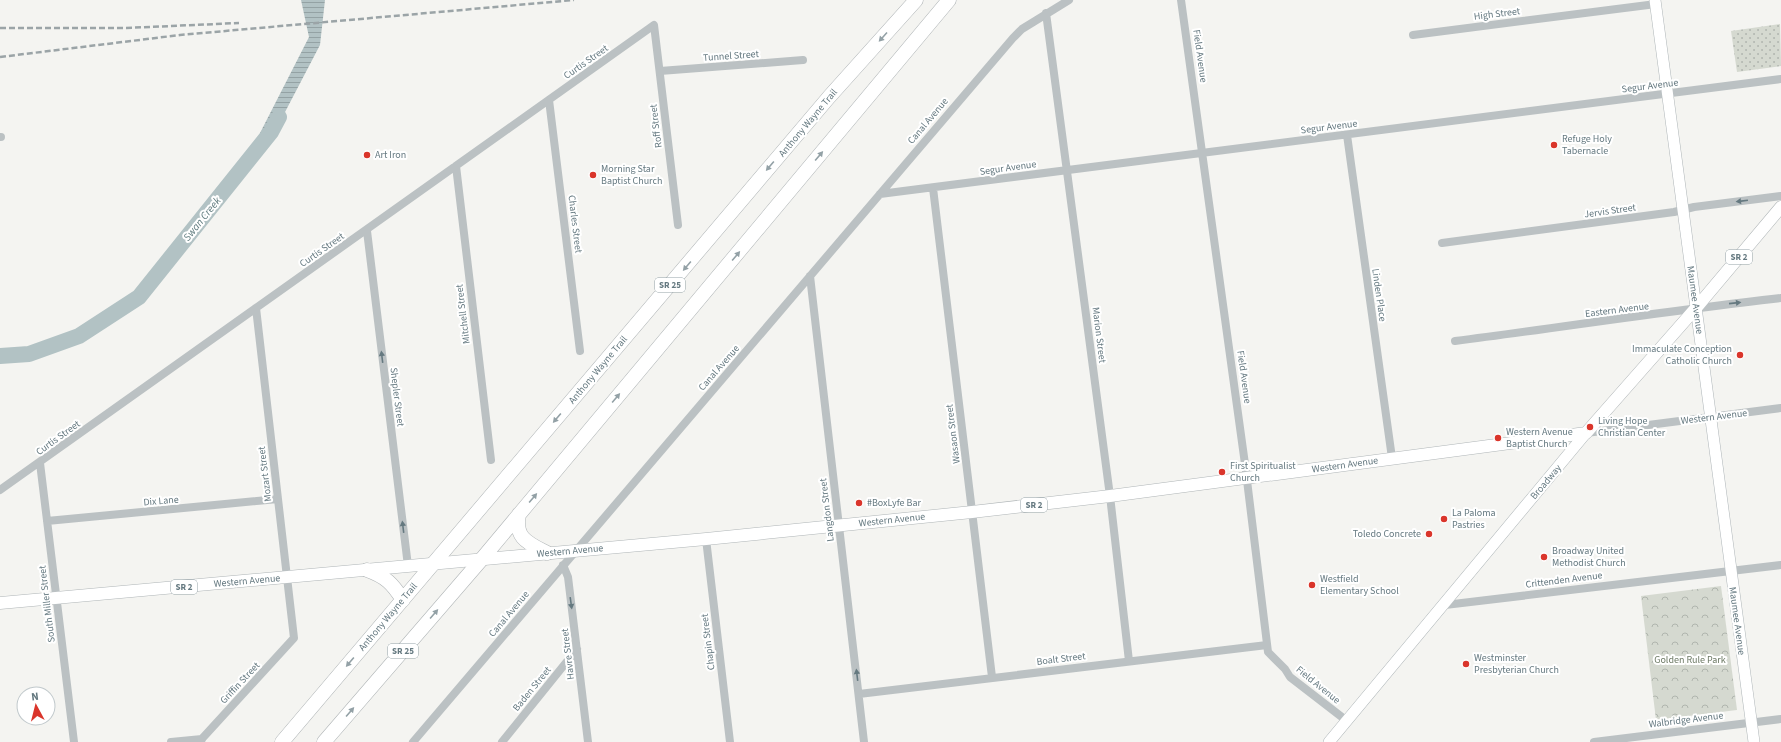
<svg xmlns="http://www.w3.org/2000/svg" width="1781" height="742" font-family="'Source Sans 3',sans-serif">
	<defs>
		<pattern id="grass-dots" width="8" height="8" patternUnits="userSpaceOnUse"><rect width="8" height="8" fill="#d5d9d0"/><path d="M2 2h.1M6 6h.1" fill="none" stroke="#b0b5ae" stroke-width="1.8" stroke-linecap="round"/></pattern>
		<pattern id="park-crowns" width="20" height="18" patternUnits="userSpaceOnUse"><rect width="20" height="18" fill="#d5d9d0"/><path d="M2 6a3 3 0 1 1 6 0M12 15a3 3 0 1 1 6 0" fill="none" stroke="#b0b5ae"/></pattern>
		<pattern id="water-rules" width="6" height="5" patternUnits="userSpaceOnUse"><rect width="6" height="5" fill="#b2c2c4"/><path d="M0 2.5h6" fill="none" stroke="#94a2a4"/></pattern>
	</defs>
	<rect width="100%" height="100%" fill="#f4f4f1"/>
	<path fill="url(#grass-dots)" d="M1780 24 1781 66 1737 72 1731 31Z"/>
	<path fill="url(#park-crowns)" d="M1721 586 1737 710 1656 720 1641 596Z"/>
	<path fill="url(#water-rules)" d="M301 0H325L320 45 272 137 260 133 309 37Z"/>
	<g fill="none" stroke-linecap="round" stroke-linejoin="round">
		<path stroke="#b2c2c4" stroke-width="16" d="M0 356 29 354 79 336 139 297 271 132 279 117"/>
		<g stroke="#aeb5b8" stroke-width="12">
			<path id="secondary" d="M1655 0 1754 742
				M1329 742 1586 433"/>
		</g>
		<g stroke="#afb5b7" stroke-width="13">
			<path id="primary" d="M0 603 706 539 972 512 1110 496 1586 433 1696 308 1781 207"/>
		</g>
		<g stroke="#afb4b6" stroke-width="15">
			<path id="highway" d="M519 514C514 538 528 543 547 553
				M367 570C386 577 392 583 403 600
				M282 742 829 97 916 0
				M324 742 481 560 949 0"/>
		</g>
		<path stroke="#bbc1c3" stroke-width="8" d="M1181 0 1245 464 1268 652 1285 669 1290 677 1347 721
			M1046 13 1110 496 1129 661
			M1413 35 1656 4
			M660 71 803 60
			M549 100 580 351
			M1347 135 1392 458
			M0 137H1
			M456 166 491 460
			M933 188 992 677
			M880 194 1781 79
			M367 231 408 566
			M1442 243 1674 212 1694 207 1781 196
			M810 276 864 742
			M1455 341C1564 327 1672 310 1781 298
			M1586 433 1781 408
			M40 463 74 742
			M0 490 654 25 678 225
			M47 521 278 499
			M706 539 730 742
			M563 565 568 577 588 742
			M1445 605 1781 565
			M859 694 1267 645
			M171 742 202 739
			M199 742 294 638 256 308
			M413 742 1013 38 1022 29 1069 0
			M502 742 577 649
			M1594 742 1781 719"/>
		<use href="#secondary" stroke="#fff" stroke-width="11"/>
		<use href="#primary" stroke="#fff" stroke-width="12"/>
		<use href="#highway" stroke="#fff" stroke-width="14"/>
		<path stroke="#9ba4a7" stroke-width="2.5" stroke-dasharray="6 3" stroke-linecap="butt" d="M0 28H126L239 23
			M0 57 180 35 574 0"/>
	</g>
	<defs><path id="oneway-solid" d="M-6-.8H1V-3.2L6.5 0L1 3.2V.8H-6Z"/></defs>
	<g fill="#93a1a6">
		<use href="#oneway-solid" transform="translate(883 37) rotate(132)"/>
		<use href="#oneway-solid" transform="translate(819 156) rotate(-50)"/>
		<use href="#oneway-solid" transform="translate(770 166) rotate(130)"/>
		<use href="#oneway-solid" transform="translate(736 256) rotate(-50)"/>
		<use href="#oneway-solid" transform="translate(687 266) rotate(130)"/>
		<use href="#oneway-solid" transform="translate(616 398) rotate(-50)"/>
		<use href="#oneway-solid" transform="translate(557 418) rotate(130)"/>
		<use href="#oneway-solid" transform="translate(533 498) rotate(-50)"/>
		<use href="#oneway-solid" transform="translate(434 614) rotate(-49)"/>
		<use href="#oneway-solid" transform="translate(350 662) rotate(130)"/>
		<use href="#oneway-solid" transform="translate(350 712) rotate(-49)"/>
	</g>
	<g fill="#657980">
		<use href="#oneway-solid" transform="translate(1742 201) rotate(173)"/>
		<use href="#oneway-solid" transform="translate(1735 303) rotate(-6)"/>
		<use href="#oneway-solid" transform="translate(382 357) rotate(-97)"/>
		<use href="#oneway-solid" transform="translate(403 527) rotate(-97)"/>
		<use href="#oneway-solid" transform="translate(571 603) rotate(82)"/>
		<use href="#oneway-solid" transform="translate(857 675) rotate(-97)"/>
	</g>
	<g fill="#da352b" stroke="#fff" stroke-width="1.5">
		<circle cx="1554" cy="145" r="4"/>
		<circle cx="367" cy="155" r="4"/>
		<circle cx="593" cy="175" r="4"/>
		<circle cx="1740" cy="355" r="4"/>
		<circle cx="1590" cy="427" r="4"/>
		<circle cx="1498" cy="438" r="4"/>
		<circle cx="1222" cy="472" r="4"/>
		<circle cx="859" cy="503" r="4"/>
		<circle cx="1444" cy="519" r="4"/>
		<circle cx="1429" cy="534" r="4"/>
		<circle cx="1544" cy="557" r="4"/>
		<circle cx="1312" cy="585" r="4"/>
		<circle cx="1466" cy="664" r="4"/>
	</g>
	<g text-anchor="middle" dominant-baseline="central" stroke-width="4" stroke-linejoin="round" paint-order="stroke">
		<g fill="#fff" stroke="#93a1a6" stroke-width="1">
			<rect x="1726" y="250" width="26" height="14" rx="3"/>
			<rect x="655" y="278" width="30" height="14" rx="3"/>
			<rect x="1021" y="498" width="26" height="14" rx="3"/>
			<rect x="171" y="580" width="26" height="14" rx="3"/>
			<rect x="388" y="644" width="30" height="14" rx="3"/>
		</g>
		<g font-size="9" font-weight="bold" fill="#657980">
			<text x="1739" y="257">SR 2</text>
			<text x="670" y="285">SR 25</text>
			<text x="1034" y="505">SR 2</text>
			<text x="184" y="587">SR 2</text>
			<text x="403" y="651">SR 25</text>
		</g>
		<g font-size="10" fill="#657980" stroke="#fff">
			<text transform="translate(1497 14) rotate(-7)">High Street</text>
			<text transform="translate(731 56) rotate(-4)">Tunnel Street</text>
			<text transform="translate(1200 56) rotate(82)">Field Avenue</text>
			<text transform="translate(586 62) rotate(-35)">Curtis Street</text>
			<text transform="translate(1650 86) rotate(-7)">Segur Avenue</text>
			<text transform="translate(928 121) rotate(-50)">Canal Avenue</text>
			<text transform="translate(808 123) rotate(-50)">Anthony Wayne Trail</text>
			<text transform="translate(656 126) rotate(-97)">Roff Street</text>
			<text transform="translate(1329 127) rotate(-7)">Segur Avenue</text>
			<text transform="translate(1008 168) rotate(-8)">Segur Avenue</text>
			<text transform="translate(1610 211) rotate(-8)">Jervis Street</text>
			<text transform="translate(575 224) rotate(83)">Charles Street</text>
			<text transform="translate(322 250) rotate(-35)">Curtis Street</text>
			<text transform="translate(1379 295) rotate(82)">Linden Place</text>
			<text transform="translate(1695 300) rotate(82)">Maumee Avenue</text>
			<text transform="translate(1617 310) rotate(-7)">Eastern Avenue</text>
			<text transform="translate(463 314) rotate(-97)">Mitchell Street</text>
			<text transform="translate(1099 335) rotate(83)">Marion Street</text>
			<text transform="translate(719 368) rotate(-49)">Canal Avenue</text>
			<text transform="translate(598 370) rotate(-50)">Anthony Wayne Trail</text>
			<text transform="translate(1244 377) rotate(82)">Field Avenue</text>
			<text transform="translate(397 397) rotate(83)">Shepler Street</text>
			<text transform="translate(1714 417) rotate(-7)">Western Avenue</text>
			<text transform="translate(953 434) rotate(-97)">Wasaon Street</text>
			<text transform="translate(58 438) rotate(-36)">Curtis Street</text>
			<text transform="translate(1345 465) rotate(-8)">Western Avenue</text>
			<text transform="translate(265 474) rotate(-97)">Mozart Street</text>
			<text transform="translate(1546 482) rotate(-50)">Broadway</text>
			<text transform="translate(161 501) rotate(-5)">Dix Lane</text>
			<text transform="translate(827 510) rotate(-97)">Langdon Street</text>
			<text transform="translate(892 520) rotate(-6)">Western Avenue</text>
			<text transform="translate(570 551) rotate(-5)">Western Avenue</text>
			<text transform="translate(1564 580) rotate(-7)">Crittenden Avenue</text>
			<text transform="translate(247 581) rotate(-5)">Western Avenue</text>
			<text transform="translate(47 604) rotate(-97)">South Miller Street</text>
			<text transform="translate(509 614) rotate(-50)">Canal Avenue</text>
			<text transform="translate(388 617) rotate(-50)">Anthony Wayne Trail</text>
			<text transform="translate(1737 621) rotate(82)">Maumee Avenue</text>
			<text transform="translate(708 642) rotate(-97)">Chapin Street</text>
			<text transform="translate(568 654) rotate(-97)">Havre Street</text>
			<text transform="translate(1061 659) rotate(-7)">Boalt Street</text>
			<text transform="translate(240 683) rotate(-47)">Griffin Street</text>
			<text transform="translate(1318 685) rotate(39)">Field Avenue</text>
			<text transform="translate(532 689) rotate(-51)">Baden Street</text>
			<text transform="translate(1686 720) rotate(-7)">Walbridge Avenue</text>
		</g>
		<g font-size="10" fill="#657980" stroke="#fff" text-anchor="start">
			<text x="1562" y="139">Refuge Holy<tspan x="1562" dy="12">Tabernacle</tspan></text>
			<text x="375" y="155">Art Iron</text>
			<text x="601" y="169">Morning Star<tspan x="601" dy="12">Baptist Church</tspan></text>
			<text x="1732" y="349" text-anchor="end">Immaculate Conception<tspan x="1732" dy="12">Catholic Church</tspan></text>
			<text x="1598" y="421">Living Hope<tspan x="1598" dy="12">Christian Center</tspan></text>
			<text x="1506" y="432">Western Avenue<tspan x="1506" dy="12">Baptist Church</tspan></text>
			<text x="1230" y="466">First Spiritualist<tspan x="1230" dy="12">Church</tspan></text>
			<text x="867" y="503">#BoxLyfe Bar</text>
			<text x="1452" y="513">La Paloma<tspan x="1452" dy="12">Pastries</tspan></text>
			<text x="1421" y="534" text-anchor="end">Toledo Concrete</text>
			<text x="1552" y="551">Broadway United<tspan x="1552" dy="12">Methodist Church</tspan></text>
			<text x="1320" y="579">Westfield<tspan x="1320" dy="12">Elementary School</tspan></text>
			<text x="1474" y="658">Westminster<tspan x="1474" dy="12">Presbyterian Church</tspan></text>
		</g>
		<g font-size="10" fill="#6b7863" stroke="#fff">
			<text x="1690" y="660">Golden Rule Park</text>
		</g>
		<g font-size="11" font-style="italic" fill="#607b7e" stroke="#fff">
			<text transform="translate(202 219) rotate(-51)">Swan Creek</text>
		</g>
	</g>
	<g transform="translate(36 706) rotate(353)"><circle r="19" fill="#ffffff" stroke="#c1c9cc"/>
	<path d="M0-3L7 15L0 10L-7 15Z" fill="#da352b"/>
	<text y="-6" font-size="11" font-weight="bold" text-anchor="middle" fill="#657980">N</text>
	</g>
</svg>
